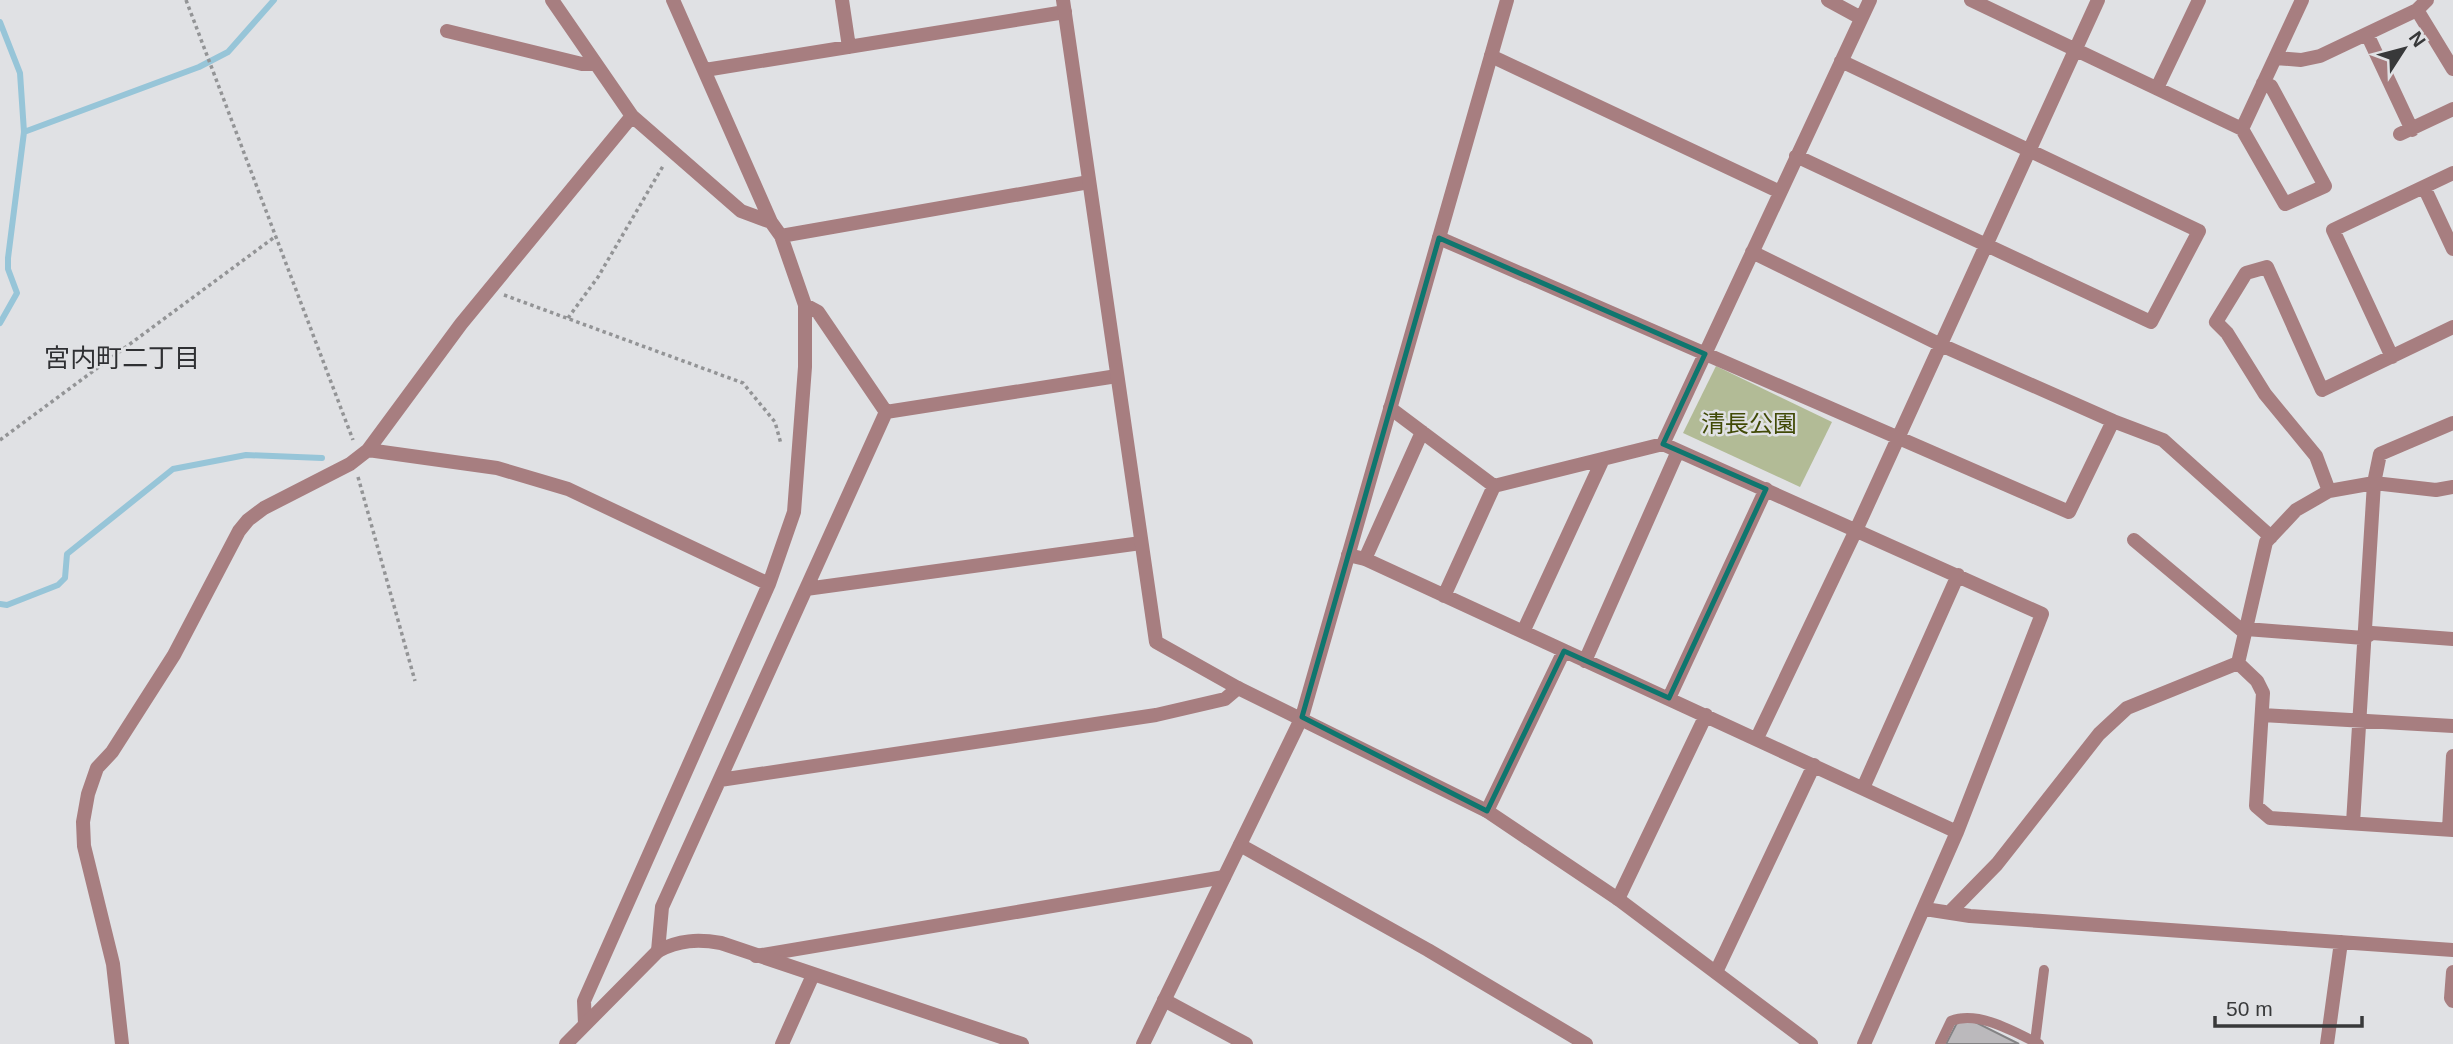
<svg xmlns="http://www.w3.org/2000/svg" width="2453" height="1044" font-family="Arial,'Noto Sans JP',sans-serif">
	<rect width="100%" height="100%" fill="#e0e1e4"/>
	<path fill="#b2bb96" d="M1716 366 1832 422 1800 487 1683 433Z"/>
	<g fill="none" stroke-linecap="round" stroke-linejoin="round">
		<path stroke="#97c5d8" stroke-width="6" d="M0 22 20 73 24 132 8 258V269L17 293 0 323
			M24 132 199 67 228 52 274 0
			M0 604 7 605 58 585 65 578 67 554 173 469 246 455 322 458"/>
	</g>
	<path fill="#bbb9bc" stroke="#838284" stroke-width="2" d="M1961 1015 2019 1044H1946Z"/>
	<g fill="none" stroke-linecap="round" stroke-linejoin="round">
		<path stroke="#939496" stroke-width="3.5" stroke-dasharray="3.5 3.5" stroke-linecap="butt" d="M186 0 353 440
			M504 295 743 383 775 422 781 444
			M568 318 598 277 663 166
			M0 440 276 236
			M358 477 415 681"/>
		<path stroke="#a77e80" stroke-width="10" d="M2035 1042 2044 970
			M1940 1044 1951 1021C1978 1010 2015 1032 2039 1044"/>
		<path stroke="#a77e80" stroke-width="14" d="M552 0 632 116 741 211 771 222
			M842 0 849 47
			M1828 0 1861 18
			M1971 0 2242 129 2285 204 2325 186 2271 86 2263 83
			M2417 10 2453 69
			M447 31 582 64H596
			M2367 34 2412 130
			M1491 56 1780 192
			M2275 58 2301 60 2320 56 2417 10 2427 0
			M705 70 1065 12
			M2157 88 2199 0
			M2242 129 2302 0
			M2400 134 2453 109
			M1796 156 2151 322 2199 231 1841 61
			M2424 187 2453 249
			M781 236 1089 182
			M1439 238 2069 512 2113 421 1941 345 1752 252
			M805 305 818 312 886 412 1117 376
			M2392 357 2333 230 2453 173
			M1390 408 1494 486 1663 444 2042 614 1957 832 1864 1044
			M2113 421 2163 440 2271 537
			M1663 444 1870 0
			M368 450 497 468 568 489 769 584
			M2329 491 2316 456 2265 394 2227 333 2216 322 2246 273 2267 267 2322 390 2453 327
			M2134 540 2245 633
			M1348 555 1365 559 1957 832
			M1365 559 1422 432
			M806 589 1141 543
			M1444 596 1494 486
			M2246 629 2364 638 2372 633 2453 639
			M1523 632 1603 459
			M1585 661 1678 451
			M2238 663 2257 681 2263 693 2256 806 2270 818 2453 830
			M2238 663 2266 542 2296 510 2329 491 2374 483 2436 490 2453 487
			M1669 698 1766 489
			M2262 715 2453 726
			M1757 738 1857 528 2098 0
			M720 780 1156 715 1225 699 1238 688
			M1863 788 1958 575
			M1487 811 1564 651
			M2353 823 2374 483 2380 454 2453 423
			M2449 829 2453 756
			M1240 845 1428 950 1586 1044
			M1618 899 1706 715
			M1925 909 1970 916 2453 950
			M1951 911 1997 864 2099 734 2127 708 2238 663
			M658 951 662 907 886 412
			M756 956 1224 877
			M1716 972 1814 765
			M2453 972 2451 998 2453 1001
			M1164 1000 1246 1044
			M585 1024 584 1001 769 584 794 512 805 367V305L781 236 771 222 673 0
			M122 1044 113 964 84 846 83 822 88 794 97 768 112 752 174 655 239 531 248 520 264 508 350 464 368 450 461 324 632 116
			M782 1044 813 975
			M2327 1044 2341 942"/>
		<path stroke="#a77e80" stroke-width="14" d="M1063 0 1156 642 1238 688 1487 811 1618 899 1811 1044
			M566 1044 658 951C679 940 698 939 721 943L1022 1044
			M1143 1044 1302 717 1507 0"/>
	</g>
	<path fill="none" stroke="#0f766e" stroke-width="5" stroke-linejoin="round" d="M1439 238 1705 354 1663 444 1766 489 1669 698 1564 651 1487 811 1302 717Z"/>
	<g text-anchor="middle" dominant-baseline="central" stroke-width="5" stroke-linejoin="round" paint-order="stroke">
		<g font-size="24" fill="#414a07" stroke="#e0e1e4">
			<text x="1749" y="423">清長公園</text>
		</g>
		<g font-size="26" fill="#2f3033" stroke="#e0e1e4">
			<text x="122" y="358">宮内町二丁目</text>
		</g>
	</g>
	<g transform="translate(2404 49) rotate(54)" stroke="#e0e1e4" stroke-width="5" paint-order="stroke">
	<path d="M0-5L12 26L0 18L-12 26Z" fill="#38393a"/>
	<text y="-10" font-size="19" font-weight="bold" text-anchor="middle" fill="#38393a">N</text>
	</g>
	<path d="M2215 1016v10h147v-10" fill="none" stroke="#38393a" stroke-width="3.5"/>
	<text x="2226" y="1016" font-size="21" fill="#38393a" stroke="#e0e1e4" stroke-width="5" paint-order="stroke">50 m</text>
</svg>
